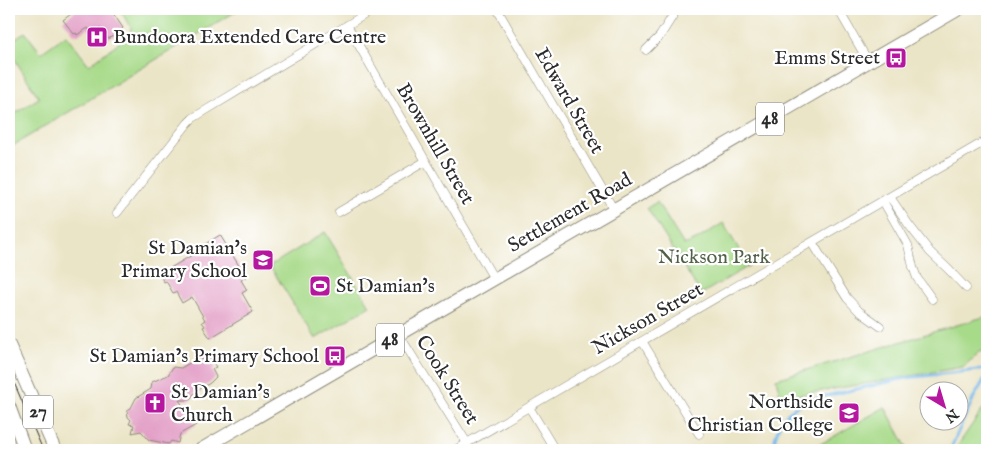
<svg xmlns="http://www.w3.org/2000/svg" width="996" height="459" font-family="'IM FELL English',serif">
	<rect width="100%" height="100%" fill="#fff"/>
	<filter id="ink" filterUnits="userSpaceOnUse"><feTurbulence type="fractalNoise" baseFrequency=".02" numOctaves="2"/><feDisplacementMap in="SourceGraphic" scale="10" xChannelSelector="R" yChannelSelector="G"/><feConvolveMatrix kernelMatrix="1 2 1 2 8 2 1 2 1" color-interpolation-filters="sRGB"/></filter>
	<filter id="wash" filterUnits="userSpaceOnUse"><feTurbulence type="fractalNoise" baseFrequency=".0096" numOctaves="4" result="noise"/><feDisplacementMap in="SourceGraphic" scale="20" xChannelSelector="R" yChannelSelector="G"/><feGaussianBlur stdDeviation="1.12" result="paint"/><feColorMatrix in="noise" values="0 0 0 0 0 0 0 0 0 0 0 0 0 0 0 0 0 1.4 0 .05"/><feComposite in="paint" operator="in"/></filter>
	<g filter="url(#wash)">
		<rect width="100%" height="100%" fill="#ebe5c7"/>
		<path fill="#a7da89" stroke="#69825a" d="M119 9H240L9 148V117L39 98 9 50V36L13 40 25 32 41 53 66 35 89 65 130 34 131 27Z
			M657 202 684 245 698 239 723 223 749 266 701 294 647 208Z
			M325 232 370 306 315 339 270 266Z
			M987 316V350L979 353 963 367 781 398 776 379Z
			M987 403V450H956V448Z
			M885 407 908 450H810Z"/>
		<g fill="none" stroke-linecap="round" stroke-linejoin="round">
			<path stroke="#76b9ec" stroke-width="3" d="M775 450V438L779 426 784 417 798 405 817 398 906 378 987 369
				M950 450 974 397 987 375"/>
		</g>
		<g id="blocks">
			<path fill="#e3a0c7" d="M78 9H110L123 28 120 30 121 33 115 38 113 36 108 39 100 28 92 34 88 28 77 35 76 33 74 34 63 20Z
				M220 235 246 277 241 280 247 290 242 293 253 312 210 338 203 327 205 326 202 322 205 320 192 297 182 303 176 292 173 293 166 281 164 282 158 273 166 269 167 270 204 248 202 246Z
				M209 356 216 367 212 369 216 377 210 383 195 392 190 400H179L196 425 180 434 178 443 171 441 169 444 149 440 141 431 132 433 134 425 129 424 131 420 128 417 127 410 131 408 136 398 151 389 152 382 168 375 173 367 181 368 193 361 199 359 204 360Z"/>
		</g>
	</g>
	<g filter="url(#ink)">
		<use href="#blocks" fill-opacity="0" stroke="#8b8879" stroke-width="1"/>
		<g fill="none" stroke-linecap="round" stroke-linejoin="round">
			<g stroke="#8b8879" stroke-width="9">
				<path id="minor" d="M497 9 614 210
					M838 9 868 61
					M347 25 494 279
					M646 50 660 36 677 9
					M890 197 909 225 930 252 949 270 966 288
					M883 201 908 245 913 267 917 278 932 299
					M339 212 426 161
					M117 213 188 123 193 118 374 9
					M812 242 847 298 859 311 880 326
					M399 335 467 443
					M642 341 699 434
					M529 407 555 450
					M455 450 987 140"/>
			</g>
			<g stroke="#8b8879" stroke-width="14">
				<path id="primary" d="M200 450 959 9"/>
			</g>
			<g stroke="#8b8879" stroke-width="14">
				<path id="trunk" d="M9 345 55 450
					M9 406 25 450"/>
			</g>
			<use href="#minor" stroke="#fff" stroke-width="8"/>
			<use href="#primary" stroke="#fff" stroke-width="12"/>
			<use href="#trunk" stroke="#fff" stroke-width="12"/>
			<path stroke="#2b2b2b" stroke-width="1" d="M9 371 43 450"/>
		</g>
	</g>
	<defs>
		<g id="hospital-square" transform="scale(1.125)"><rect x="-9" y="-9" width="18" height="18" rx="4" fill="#b5179e" stroke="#fff"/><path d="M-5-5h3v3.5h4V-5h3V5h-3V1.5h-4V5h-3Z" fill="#fff"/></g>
		<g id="bus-square" transform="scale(1.125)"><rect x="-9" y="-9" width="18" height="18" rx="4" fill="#b5179e" stroke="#fff"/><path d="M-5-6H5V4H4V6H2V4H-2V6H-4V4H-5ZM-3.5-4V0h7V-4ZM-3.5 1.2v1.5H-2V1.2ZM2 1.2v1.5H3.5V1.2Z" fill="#fff"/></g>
		<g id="school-square" transform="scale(1.125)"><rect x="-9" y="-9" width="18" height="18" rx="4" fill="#b5179e" stroke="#fff"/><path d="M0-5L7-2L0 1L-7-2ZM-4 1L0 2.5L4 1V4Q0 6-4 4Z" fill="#fff"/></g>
		<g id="stadium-square" transform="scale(1.125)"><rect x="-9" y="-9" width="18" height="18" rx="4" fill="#b5179e" stroke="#fff"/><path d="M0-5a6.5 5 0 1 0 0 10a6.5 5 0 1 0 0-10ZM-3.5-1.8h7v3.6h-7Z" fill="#fff"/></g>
		<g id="church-square" transform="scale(1.125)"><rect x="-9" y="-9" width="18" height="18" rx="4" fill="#b5179e" stroke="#fff"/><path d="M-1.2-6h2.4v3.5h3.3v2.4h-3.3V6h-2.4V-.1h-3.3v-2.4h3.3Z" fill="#fff"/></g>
	</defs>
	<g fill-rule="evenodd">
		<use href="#hospital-square" x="97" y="37"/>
		<use href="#bus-square" x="896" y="58"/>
		<use href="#school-square" x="263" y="260"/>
		<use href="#stadium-square" x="320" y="286"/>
		<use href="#bus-square" x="335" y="356"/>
		<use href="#church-square" x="155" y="403"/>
		<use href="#school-square" x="849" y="413"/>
	</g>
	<g text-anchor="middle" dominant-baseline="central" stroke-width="4.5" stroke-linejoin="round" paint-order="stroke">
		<g fill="#fff" stroke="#6b6b6b" stroke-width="1">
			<rect x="756" y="102.5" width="28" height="33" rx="4"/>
			<rect x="376" y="323.5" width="28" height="33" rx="4"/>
			<rect x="23" y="395.5" width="30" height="33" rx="4"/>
		</g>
		<g font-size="19" font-weight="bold" fill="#2b2b2b">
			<text x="770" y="119">48</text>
			<text x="390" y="340">48</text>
			<text x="38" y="412">27</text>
		</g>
		<g font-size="20" fill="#2b2b2b" stroke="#fff" text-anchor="end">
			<text x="113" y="37" text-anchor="start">Bundoora Extended Care Centre</text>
			<text x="880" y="58">Emms Street</text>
			<text x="247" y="248">St Damian's<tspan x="247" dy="23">Primary School</tspan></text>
			<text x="336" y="286" text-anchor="start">St Damian's</text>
			<text x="319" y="356">St Damian’s Primary School</text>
			<text x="171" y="392" text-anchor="start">St Damian's<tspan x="171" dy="23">Church</tspan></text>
			<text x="833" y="402">Northside<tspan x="833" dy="23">Christian College</tspan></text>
		</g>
		<g font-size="20" fill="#2b2b2b" stroke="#fff">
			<text transform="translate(569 101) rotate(60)">Edward Street</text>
			<text transform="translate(435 144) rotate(60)">Brownhill Street</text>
			<text transform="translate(570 213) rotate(-30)">Settlement Road</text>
			<text transform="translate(648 319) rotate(-30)">Nickson Street</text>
			<text transform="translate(447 380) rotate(58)">Cook Street</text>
		</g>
		<g font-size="20" fill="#506047" stroke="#fff">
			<text x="714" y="257">Nickson Park</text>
		</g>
	</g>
	<rect width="996" height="459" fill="none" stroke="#fff" stroke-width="30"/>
	<g transform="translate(944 406) rotate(142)"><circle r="24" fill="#ffffff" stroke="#aaaaaa"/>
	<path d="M0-4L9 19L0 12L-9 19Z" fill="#b5179e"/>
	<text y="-8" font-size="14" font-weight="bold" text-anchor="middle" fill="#2b2b2b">N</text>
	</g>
</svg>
